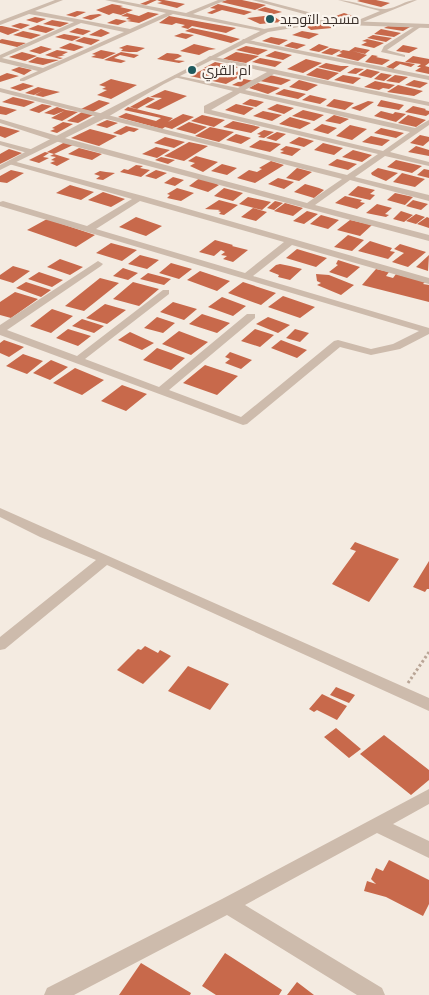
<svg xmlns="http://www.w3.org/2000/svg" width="429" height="995" font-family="'Public Sans',Cairo,sans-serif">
	<rect width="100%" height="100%" fill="#f4ebe1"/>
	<path fill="#c8694b" d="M150 0H164L185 4 177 8 157 3 162 2 157 0 146 5 140 4Z
		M227 0H242L266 5 255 10 221 2Z
		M360 0H376L390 3 381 7 357 1Z
		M112 4 123 6 120 7 133 10 121 15 113 13 109 15 96 10Z
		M218 4 252 12 244 15 222 10 212 14 207 13 216 9 210 8Z
		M265 7 282 12 274 14 257 10Z
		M77 11 86 12 75 17 66 15Z
		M148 12 159 14 139 23 127 21 131 20 126 19 129 17 121 16 127 13 139 16Z
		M344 13 357 17H333Z
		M99 14 102 15 91 20 82 18 90 15Z
		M272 15 282 22 260 24 247 18Z
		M169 16 202 22 236 28 226 33 192 26 188 29 181 27 185 25 176 23 172 25 159 23Z
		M35 17 46 19 37 23 26 20Z
		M116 19 127 21 118 25 107 23Z
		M52 20 69 23 60 27 43 24Z
		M20 23 30 25 21 29 11 26Z
		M327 24 332 28 311 30 306 26Z
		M38 25 55 29 46 33 28 29Z
		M0 26H2L20 30 8 35 0 32Z
		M388 26 410 27 403 31 384 28Z
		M77 28 91 31 83 35 69 32Z
		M192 28 221 34 240 39 231 43 185 31Z
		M101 29 110 33 101 37 89 35Z
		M381 29 401 33 394 37 374 34Z
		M23 31 41 35 31 39 13 35Z
		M302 31 319 34 309 39 292 35Z
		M182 33 194 35 186 39 174 36Z
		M64 34 81 37 72 41 55 37Z
		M373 35 392 38 386 42 367 38Z
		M84 37 100 40 91 45 75 41Z
		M271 37 288 40 279 45 262 41Z
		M2 39 17 42 26 43 17 47 0 43V40Z
		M367 39 384 43 374 48 361 45 367 42 362 41Z
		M292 42 306 45 297 49 284 46Z
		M70 43 84 47 74 51 59 48Z
		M194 44 216 49 209 50 199 55 180 51Z
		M319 44 329 47 319 52 309 50Z
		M127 45 145 48 137 52H129L121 51 123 49 119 48Z
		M403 45 418 48 409 53 396 51Z
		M41 46 52 49 40 54 29 51Z
		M246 46 268 50 258 55 236 50Z
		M355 47 370 50 365 54 353 51 367 55 358 61 336 56 342 53 339 52 343 50 349 51Z
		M330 48 341 50 332 55 321 53Z
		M57 50 68 52 62 55H65L57 57 63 58 60 59 45 55Z
		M101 50 116 53 103 59 91 57 96 55 92 54Z
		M275 51 292 55 283 60 265 56Z
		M22 52 37 56 25 61 9 57Z
		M121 52 139 55 134 58 120 55 114 58 126 61 121 63 104 60Z
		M236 52 259 56 246 63 223 59Z
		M167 53 178 54 182 56 174 60 185 61 179 63 157 59Z
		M372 55 378 56 376 57 390 60 382 65 365 62Z
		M413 56 429 59V63L425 66 429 67V74L415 71 421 67H417L421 64 405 62Z
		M37 57 48 59 59 60 43 65 28 62Z
		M260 58 282 62 275 67 252 62Z
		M306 59 322 63 303 73 287 69Z
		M396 61 415 64 411 67 400 64 393 69 386 67Z
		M215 62 238 67 227 73 204 68Z
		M326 63 341 66H349L340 72 318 67Z
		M19 67 32 70 24 75 11 70Z
		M317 68 339 73 328 80 306 75Z
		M355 68 364 69 356 74 347 73Z
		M204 69 239 77 226 84 190 76Z
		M367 69 380 72 371 78 358 75Z
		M241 70 250 72 241 76 232 74Z
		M7 73 19 76 0 82V76Z
		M381 73 392 75 384 81 374 79Z
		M270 75 291 80 281 85 260 81Z
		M343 75 361 78 353 84 334 80Z
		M395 75 408 77 399 83 386 81Z
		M111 79 123 82 137 85 111 99 97 95 107 90 102 89 106 87 99 85Z
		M244 79 254 81 242 87 232 85Z
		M299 80 318 85 307 91 289 87Z
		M414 80 428 83 420 88 405 85Z
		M375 81 395 85 389 89 383 88 379 90 364 87Z
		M23 83 34 86 20 91 10 88Z
		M258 83 280 88 268 94 249 88Z
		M398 85 423 91 414 96 387 92Z
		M38 87 46 89 60 92 43 97 35 95 42 91 34 95 25 93Z
		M284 89 306 94 298 99 275 94Z
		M165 90 187 96 159 110 145 107 162 98 150 97Z
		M310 95 327 99 320 104 302 100Z
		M13 97 35 102 24 107 2 102Z
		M148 97 155 99 137 109 130 107Z
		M250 99 264 102 256 107 242 104Z
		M334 99 354 103 345 110 326 106Z
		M99 100 110 103 93 112 81 109Z
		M381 100 404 105 399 110 377 106Z
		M368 101 374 102 360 111 351 108Z
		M42 104 52 106 39 113 29 110Z
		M236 104 254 108 244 115 225 110Z
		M277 104 294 108 284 114 267 109Z
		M0 106 17 110 6 115 0 114Z
		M413 106 426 109 425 110 429 111V114L426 116 405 112Z
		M57 107 66 110 78 112 62 121 51 118 64 111 54 115 44 113Z
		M128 107 173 118 168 122 183 114 194 117 172 129 165 127 162 129 118 117 126 113 156 121 161 118 124 110Z
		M303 110 324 115 314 121 292 116Z
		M263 111 282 115 272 121 253 116Z
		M381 111 393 114 395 112 406 114 396 122 374 116Z
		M82 112 93 115 78 123 67 121Z
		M202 115 225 120 214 127 191 121Z
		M334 115 349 119 340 124 325 121Z
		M408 115 426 120 416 127 398 123Z
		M290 117 311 123 300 129 279 124Z
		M107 120 118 123 107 128 96 125Z
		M233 121 260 127 251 133 223 127Z
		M63 122 73 124 57 133 50 131 55 129 52 128Z
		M189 122 207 127 195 134 176 129Z
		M322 124 337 128 328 134 313 130Z
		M350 125 367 129 352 140 336 136Z
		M0 126 20 131 5 138 0 136Z
		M126 126 139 129 134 132 129 131 121 135 113 133Z
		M210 127 234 132 219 142 195 136Z
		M381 128 404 133 396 138 374 133Z
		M90 129 117 136 99 146 71 138Z
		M264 130 274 132 264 138 258 137 261 135 257 134Z
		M277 132 286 134 276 141 266 138Z
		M236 134 251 138 241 144 226 140Z
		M420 135 429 137V141L423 146 410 143Z
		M371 136 390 140 382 146 362 142Z
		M165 137 185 142 174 148 154 143Z
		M299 137 314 141 304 147 289 143Z
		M260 140 281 144 270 152 249 147Z
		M65 142 73 145 54 154 47 152Z
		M189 142 208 146 184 161 164 156Z
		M323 143 343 148 334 155 314 150Z
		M286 146 301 149 292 156 280 153 284 151 280 150Z
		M416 146 429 150V156L408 152Z
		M156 147 170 150 157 158 142 154Z
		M79 148 102 154 92 160 68 154Z
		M9 149 22 153 0 164V154Z
		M353 150 372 155 362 162 342 157Z
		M45 152 49 153 43 157 49 158 39 163 29 160Z
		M54 154 70 159 57 166 50 163 55 161 51 160 56 157 50 156Z
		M196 156 218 162 203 172 190 166 195 163 188 161Z
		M161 157 175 160 168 164 155 160Z
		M337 159 357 164 348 170 328 165Z
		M396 160 422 166 412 173 387 167Z
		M271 161 284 165 255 183 237 178 249 170 257 172 262 169 259 168Z
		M222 164 237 168 227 175 211 171Z
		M136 165 143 166 140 168 150 170 141 177 120 172 124 169 128 170Z
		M297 168 312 172 299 181 286 178Z
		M378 168 398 173 386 181 372 175 371 173Z
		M424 169 429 170V178L417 175Z
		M11 170 24 173 7 183 0 182V176Z
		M156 170 167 173 156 179 145 176Z
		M100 171 106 172 115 173 103 180 96 179 100 176 94 174Z
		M402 173 425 179 415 187 393 182Z
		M173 177 184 180 175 186 164 183Z
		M201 177 219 185 208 192 189 186Z
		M278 178 294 182 284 189 268 184Z
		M305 184 319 188 324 190 314 198 294 192Z
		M70 185 94 192 81 200 56 193Z
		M358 186 375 190 370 194 375 195 370 200 348 195Z
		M177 188 194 193 181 201 167 198 170 195 167 194Z
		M224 188 243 193 233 201 214 196Z
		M103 192 125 199 111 207 88 200Z
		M395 193 413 197 405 205 387 200Z
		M345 196 362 200 360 202 365 203 357 209 335 203Z
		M248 197 271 202 262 210 239 204Z
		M219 200 238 205 224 215 219 214 221 212 218 211 220 210 205 209Z
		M413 200 428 204 421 210 406 206Z
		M275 201 283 203 274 210 267 208Z
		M285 203 303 208 293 216 274 211Z
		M377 204 392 208 385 214 389 215 386 217 366 213Z
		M253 208 267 212 256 221 241 217Z
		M307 211 318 214 304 224 293 221Z
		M401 211 413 215 404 222 393 219Z
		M416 214 425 217 416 224 406 221Z
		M321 215 339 220 328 229 310 224Z
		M136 217 162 226 146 236 119 227Z
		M427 217 429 218V228L417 224Z
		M47 219 95 235 76 247 27 230Z
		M350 220 372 225 360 236 337 230Z
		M348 235 364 240 352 251 334 247Z
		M215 240 233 245 232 246 248 250 233 262 223 259 227 256 221 255 225 252 221 250 214 256 199 252Z
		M370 241 392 248 390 251 395 252 388 259 358 251Z
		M111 243 137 250 122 261 96 253Z
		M400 244 426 252 408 267 392 262 404 253 394 249Z
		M297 249 327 258 316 267 286 258Z
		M140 255 159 260 147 269 128 264Z
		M429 255 428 271 416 267Z
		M60 259 83 267 70 275 47 267Z
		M338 260 360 267 347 278 329 272 338 265 336 264Z
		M171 263 192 269 179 279 159 273Z
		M280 264 290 266 302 269 290 280 278 277 279 275 269 271 276 265Z
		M13 266 30 271 13 283 0 279V275Z
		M123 268 138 273 128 280 113 276Z
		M376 269 389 272 386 276 393 278 396 274 425 282 423 284 429 285V302L362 285Z
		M200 271 230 281 217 291 187 280Z
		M39 272 63 280 52 287 28 279Z
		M148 273 171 279 164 285 140 279Z
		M316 274 329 275 354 285 341 295 317 285 321 283 317 281Z
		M100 278 119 283 84 311 65 306Z
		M26 282 51 290 41 297 16 288Z
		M133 282 159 289 139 306 113 299Z
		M243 282 276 293 261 305 228 293Z
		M15 292 38 299 11 318 0 315V302Z
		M283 296 315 307 300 318 268 307Z
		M222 297 246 306 233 316 208 307Z
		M173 302 197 309 184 320 160 312Z
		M105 304 126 310 107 324 86 318Z
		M52 309 73 316 51 333 30 326Z
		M202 314 230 323 217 333 189 324Z
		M157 317 175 323 163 333 144 328Z
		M268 317 290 325 278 333 256 324Z
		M82 319 104 326 94 333 72 326Z
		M68 329 91 336 78 346 56 338Z
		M255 329 274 335 260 347 241 341Z
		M295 329 309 333 300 342 286 338Z
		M179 331 208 342 191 355 162 344Z
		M130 332 154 343 142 350 118 340Z
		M4 340 24 347 9 357 0 353V343Z
		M281 340 307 350 297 358 271 348Z
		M157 348 185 358 171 370 143 360Z
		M230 352 252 360 241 369 225 363 230 359 225 357Z
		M23 354 43 361 27 374 6 366Z
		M51 360 68 367 50 380 33 373Z
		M205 365 238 376 217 395 183 383Z
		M75 368 104 380 82 395 53 383Z
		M122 385 147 394 126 411 101 401Z
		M355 542 399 559 369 602 332 584 356 551 350 549Z
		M429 561V589H427L425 592 413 587Z
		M145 646 158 653 160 650 171 656 143 684 117 670 138 649 141 650Z
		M188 666 229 684 210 710 168 691Z
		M336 687 355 695 349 703 330 695Z
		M322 694 347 706 337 720 317 710 314 712 309 709Z
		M336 728 361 749 349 758 324 737Z
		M384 735 429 770V780L411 795 360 754Z
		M389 860 429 880V904L423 916 386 897 364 891 367 881 376 884 371 879 376 868 383 871Z
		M225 953 282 990 279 995H216L202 986Z
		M141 963 191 993 190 995H119Z
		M297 982 314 995H287Z"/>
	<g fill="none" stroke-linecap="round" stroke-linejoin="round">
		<path stroke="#b9a596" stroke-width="3" stroke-dasharray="2.5 2.5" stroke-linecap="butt" d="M408 683 429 652"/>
		<path fill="#cdbbac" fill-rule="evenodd" d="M55 0H63L35 11 130 29 166 13 105 0H117L186 13 218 0H226L193 14 269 30 266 32 173 14 24 81H20V79L38 71 0 62V55L74 22 29 14 0 25V21ZM81 23 124 32 43 68 2 58Z
			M338 0C353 0 374 10 386 9 397 8 405 0 417 0L358 24 356 21 380 11Z
			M417 25 422 26 387 50 405 55V57L381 52 384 46Z
			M243 39 429 76V80L241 42Z
			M210 56 429 102V106L274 74 245 90 415 128 429 120V125L390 152 429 162V166L385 156 355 177 429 195V201L350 180 315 205 429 235V241L55 141 0 123V119L61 137 307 203 342 179 0 92V88L347 175 378 154 204 113V106L233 91 174 77V75L238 88 267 72 208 59 207 58ZM240 93 410 132 383 151 211 110Z
			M0 141 34 150 35 152 31 154 0 145Z
			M9 160 143 196 429 278V284L292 245 253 276 429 328V334L400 349 371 355 340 347 247 424 243 425 0 335V325L98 261 103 264 101 266 7 330 77 356 163 290H169V294L85 359 159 387 247 314H255V318L169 390 241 417 334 341 338 340 371 349 393 344 419 331 0 206V202L3 201 87 226 132 199 9 164ZM140 201 284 242 245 273 96 229Z
			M0 508 429 698V711L107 565 5 649 0 650V637L96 560 40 537 0 517Z
			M429 789V804L393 824 429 841V858L377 833 245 905 382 988 385 995H357L227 915 74 995H44L47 988 222 899Z"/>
		<path fill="#cdbbac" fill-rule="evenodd" d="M252 0H262L308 12 315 15 319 20 429 24V28L317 24 268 32 164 84 106 118 0 170V165L264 29 313 21 311 17 304 14Z"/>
	</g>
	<g fill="#1f5a5e" stroke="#fbf5ee" stroke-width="2">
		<circle cx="270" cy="19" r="5"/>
		<circle cx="192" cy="70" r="5"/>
	</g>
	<g text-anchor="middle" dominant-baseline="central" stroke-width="4.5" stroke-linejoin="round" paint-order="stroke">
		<g font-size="14" fill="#3b302b" stroke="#fbf5ee" text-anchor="start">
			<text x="280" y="19">مسجد التوحيد</text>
			<text x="202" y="70">ام القري</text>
		</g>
	</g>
</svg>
